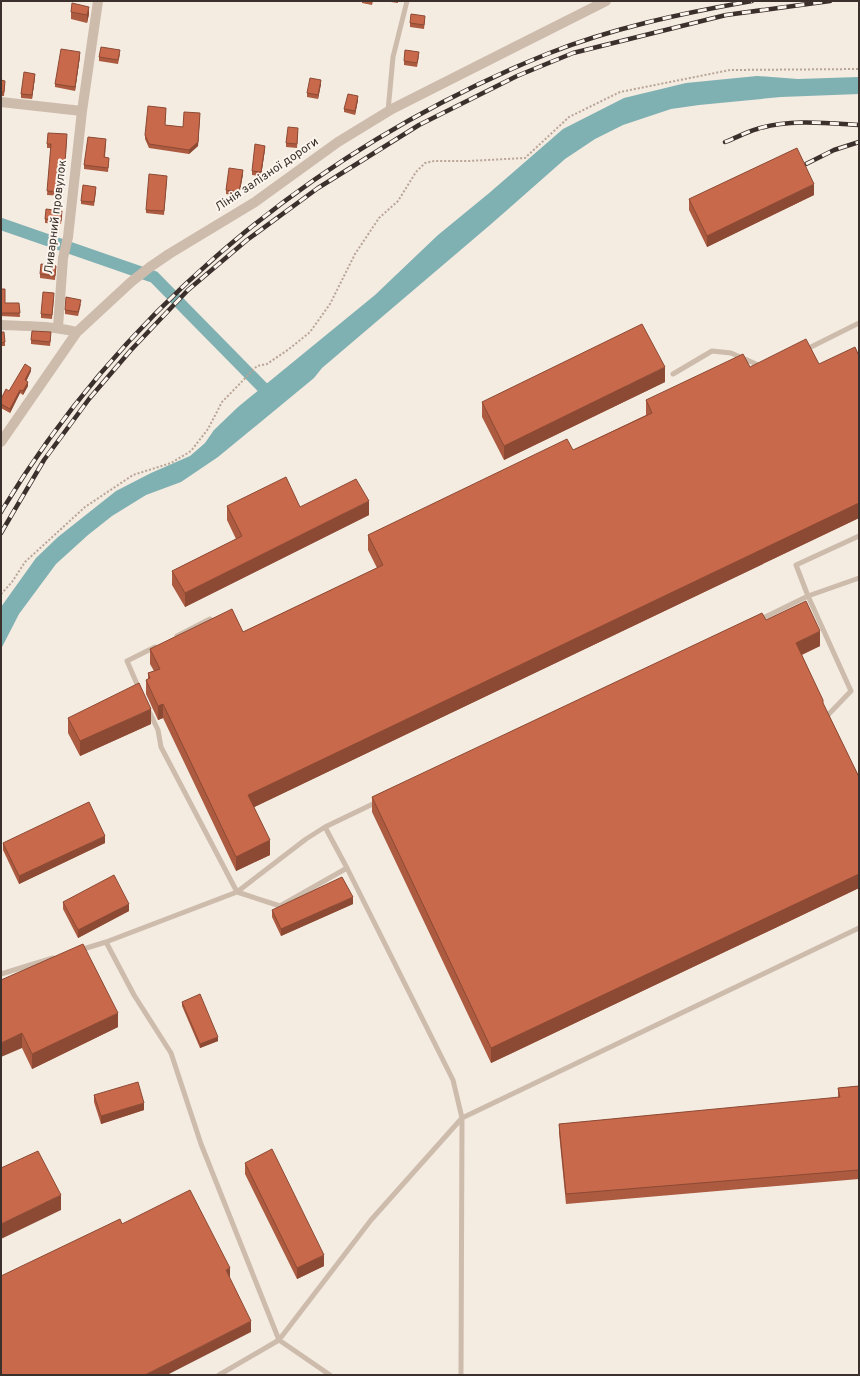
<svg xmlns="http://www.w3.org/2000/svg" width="860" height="1376" font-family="Overpass,sans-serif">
	<rect width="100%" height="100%" fill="#f4ebe1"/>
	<path fill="#7fb0b2" d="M757 76 798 79 859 77V94L781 97 699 105 671 109 623 125 595 139 565 159 490 225 322 368 314 378 218 457 181 482 146 495 112 516 88 535 56 564 19 614 1 649V607L36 558 58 537 116 491 151 473 190 456 205 443 214 430 238 407 375 295 438 235 488 194 563 129 624 98 686 83Z"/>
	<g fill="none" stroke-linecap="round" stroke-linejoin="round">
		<path stroke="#7fb0b2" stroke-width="12" d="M1 224 154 277 274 399"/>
		<path stroke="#b9a596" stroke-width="2" stroke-dasharray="2 2" stroke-linecap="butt" d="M1 594 12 582 25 562 85 507 133 475 171 463 191 451 208 429 222 402 257 366 267 364 289 349 310 332 330 304 355 254 379 218 398 201 416 172 425 163 434 161H469L525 158 569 117 620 92 730 70 859 69"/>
		<path stroke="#cdbbac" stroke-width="5" d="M388 111 393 57 407 1
			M805 350 859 323
			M673 374 712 351 731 353 763 367
			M759 620 808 596 859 578
			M177 636 210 619
			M140 691 127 661 155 647
			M148 709 158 730 161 747 237 892 280 906 347 868
			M828 719 827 716 851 691 808 596 796 565 859 536
			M80 950 106 942
			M1 974 53 958
			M219 1375 279 1340 371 1220 462 1118 453 1080 347 868 325 827
			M330 1375 279 1340 201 1144 171 1053 134 995 106 942 237 892 306 839 325 827 377 802
			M461 1375 462 1118 859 928"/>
		<path stroke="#cdbbac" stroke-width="10" d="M1 102 82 111
			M1 325C27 326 52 326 77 332
			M58 327 63 258 68 237 82 111 98 1
			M1 442 77 332 131 282 150 267 169 254 255 202 338 142 392 109 606 1"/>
		<g stroke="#3b302b" stroke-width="4.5">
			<path id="rail" d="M725 142C736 138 746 132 757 129 789 119 826 123 859 125
				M806 164 834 150 859 142
				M1 512C127 303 322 145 547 54 612 28 683 13 752 1
				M1 533 44 460 89 399 131 350 188 290 247 240 318 188 419 125 517 76 573 53 726 15 830 1"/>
		</g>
		<use href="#rail" stroke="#fbf5ee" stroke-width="3" stroke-dasharray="9" stroke-linecap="butt"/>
	</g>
	<path fill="#ac5a40" d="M362 1H373L372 5 362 3Z
		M384 1H398V3Z
		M71 12 89 14 87 23 71 19Z
		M425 20 424 29 410 27V23Z
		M120 54 118 64 99 61V57Z
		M80 56 75 91 55 87V84Z
		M419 56 417 67 404 65V61Z
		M35 77 32 99 21 98V94Z
		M1 80 5 85 4 96H1Z
		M321 84 318 99 307 97V93Z
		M358 100 355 115 344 112V109Z
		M166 112 165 125 183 127 200 117 198 146 189 154 149 148 145 139V135Z
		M298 131 297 148 286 147V143Z
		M67 138 63 196 47 195 51 148H47V144Z
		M106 143 105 157 109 161 108 172 84 169V165Z
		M265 149 261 176 252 175V171Z
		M243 174 239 196 226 194V190Z
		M167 179 164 215 146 213V210Z
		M96 191 94 206 81 204V201Z
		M814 195 707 247 689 210V199Z
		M62 215 61 224 45 223V219Z
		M56 266 55 280 40 278V274Z
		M1 289 5 303H19L20 317 1 316Z
		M54 297 52 319 41 318V314Z
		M81 304 78 316 65 314V310Z
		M1 332 5 342V346H1Z
		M51 336 50 346 31 344V340Z
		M859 356V518L254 807 270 855 236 871 163 718 158 720 146 694V680L148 679V673L154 671 150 664V649L243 632 377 568 368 550V535L573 450 646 415V400L750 367 819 364Z
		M31 371 26 381 28 386 23 395 20 393 10 413 1 408V399Z
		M665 382 504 460 482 417V402Z
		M227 506 300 507 369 515 185 607 172 585V571L236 539 227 520Z
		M766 620 820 646 802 655 823 703 859 777V888L491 1063 372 812V797Z
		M68 718 151 724 80 756 68 733Z
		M3 843H105L19 884 3 850Z
		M63 902 129 911 78 938 63 909Z
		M353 904 281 936 272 917V910Z
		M1 980 118 1027 32 1069 22 1048Z
		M182 1002 218 1041 200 1048 182 1006Z
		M859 1086V1179L566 1204 559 1133V1124L838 1098V1088Z
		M94 1095 144 1110 101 1124 94 1102Z
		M245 1163 324 1266 297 1279 245 1174Z"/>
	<path fill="#8c4a34" d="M89 7V14L87 23V15Z
		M80 52V56L75 91V87Z
		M35 74V77L32 99V95Z
		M321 80V84L318 99V95Z
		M358 96V100L355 115V111Z
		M200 113 198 146 189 154V150Z
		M265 146V149L261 176V172Z
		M243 170V174L239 196V192Z
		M814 184V195L707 247V236Z
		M665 367V382L504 460V446Z
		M31 368V371L25 384V380Z
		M28 382V386L23 395V391Z
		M20 390V393L10 413V409Z
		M369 501V515L185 607V593Z
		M859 503V518L248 810V795Z
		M820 631V646L796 657V643Z
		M163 704V718L158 720V706Z
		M151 709V724L80 756V741Z
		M105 836V843L19 884V876Z
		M270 840V855L236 871V857Z
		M859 874V888L491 1063V1048Z
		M353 897V904L281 936V929Z
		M129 904V911L78 938V930Z
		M118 1013V1027L32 1069V1054Z
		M22 1033V1048L1 1057V1043Z
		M218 1037V1041L200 1048V1044Z
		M144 1103V1110L101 1124V1116Z
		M61 1195V1210L1 1239V1224Z
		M324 1255V1266L297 1279V1268Z
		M230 1268V1279L226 1270Z
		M251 1321V1332L167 1375H145Z"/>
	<path fill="#c8694b" stroke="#8c4a34" d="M72 3 89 7 87 15 71 12Z
		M411 14 425 16 424 25 410 23Z
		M101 47 120 50 118 60 99 57Z
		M61 49 80 52 75 87 55 84Z
		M405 50 419 52 417 63 404 61Z
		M24 72 35 74 32 95 21 94Z
		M310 78 321 80 318 95 307 93Z
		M1 80 5 81 4 92H1Z
		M348 94 358 96 355 111 344 109Z
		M148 106 166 108 165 125 183 127 184 112 200 113 198 142 189 150 149 144 145 135Z
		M288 127 298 128 297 144 286 143Z
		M48 133 67 134 63 192 47 191 51 144H47Z
		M88 137 106 139 104 157 109 158 108 168 84 165Z
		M255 144 265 146 261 172 252 171Z
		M797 148 814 184 707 236 689 199Z
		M229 168 243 170 239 192 226 190Z
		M149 174 167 176 164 211 146 210Z
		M83 185 96 187 94 202 81 201Z
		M46 209 62 211 61 221 45 219Z
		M41 264 56 266 55 276 40 274Z
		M1 289H5V303H19L20 313H1Z
		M43 292 54 293 52 315 41 314Z
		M66 297 81 300 78 312 65 310Z
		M642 324 665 367 504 446 482 402Z
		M32 331 51 332 50 342 31 340Z
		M1 332H4L5 342 1 343Z
		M806 339 819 364 855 347 859 356V503L248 795 270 840 236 857 163 704 158 706 146 680 150 678 148 673 160 669 150 649 232 609 243 632 383 565 368 535 567 439 573 450 652 413 646 400 743 354 750 367Z
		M25 364 31 368 25 380 28 382 23 391 20 390 10 409 1 404V399L6 389 9 391Z
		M286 477 300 507 356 479 369 501 185 593 172 571 242 536 227 506Z
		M806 601 820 631 796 643 823 700V703L859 777V874L491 1048 372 797 762 613 766 620Z
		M139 683 151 709 80 741 68 718Z
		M89 802 105 836 19 876 3 843Z
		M114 875 129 904 78 930 63 902Z
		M342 877 353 897 281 929 272 910Z
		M83 944 118 1013 32 1054 22 1033 1 1043V980Z
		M200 994 218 1037 200 1044 182 1002Z
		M138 1082 144 1103 101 1116 94 1095Z
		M859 1086V1170L566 1194 559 1124 840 1097 838 1088Z
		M272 1149 324 1255 297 1268 245 1163Z
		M38 1151 61 1195 1 1224V1168Z
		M190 1190 230 1268 226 1270 251 1321 145 1375H1V1276L120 1219 122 1224Z"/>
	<g text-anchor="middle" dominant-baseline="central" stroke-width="4" stroke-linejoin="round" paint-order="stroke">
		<g font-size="12" fill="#3b302b" stroke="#fbf5ee">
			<text transform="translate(267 175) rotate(-34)">Лінія залізної дороги</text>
			<text transform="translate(56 217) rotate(-83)">Ливарний провулок</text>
		</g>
	</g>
	<rect width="860" height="1376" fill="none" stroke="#3b302b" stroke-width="4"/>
</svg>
